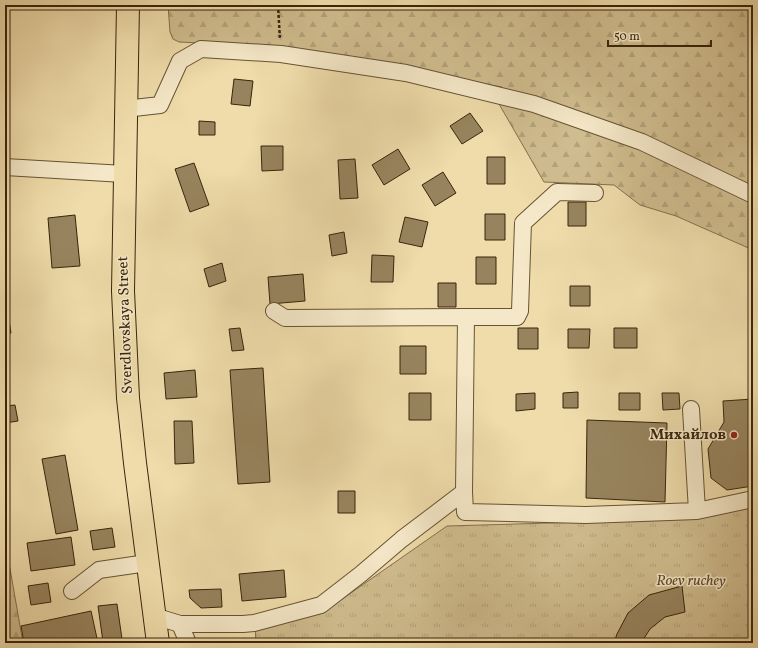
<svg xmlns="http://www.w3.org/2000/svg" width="758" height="648" font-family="Vollkorn,serif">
	<defs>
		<pattern id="forest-firs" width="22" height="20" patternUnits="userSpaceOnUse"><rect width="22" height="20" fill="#d0bd8f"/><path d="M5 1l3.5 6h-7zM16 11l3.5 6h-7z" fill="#b3a27a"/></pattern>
		<pattern id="park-tufts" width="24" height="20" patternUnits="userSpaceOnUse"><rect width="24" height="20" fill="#d0bd8f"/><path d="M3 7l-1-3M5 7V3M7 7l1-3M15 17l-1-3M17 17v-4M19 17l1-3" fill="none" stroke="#b3a27a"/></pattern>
	</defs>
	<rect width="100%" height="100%" fill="#efdcaa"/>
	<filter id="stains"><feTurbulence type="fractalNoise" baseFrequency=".005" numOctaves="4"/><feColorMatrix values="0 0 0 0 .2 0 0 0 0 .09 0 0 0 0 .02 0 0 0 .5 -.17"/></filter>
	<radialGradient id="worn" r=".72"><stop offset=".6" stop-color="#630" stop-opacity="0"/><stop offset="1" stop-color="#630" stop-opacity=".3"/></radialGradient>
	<path fill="url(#forest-firs)" stroke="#84714d" d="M168 5H753V250L676 216 640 205 614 185 544 182 499 104 502 87 283 47 179 42 173 39 170 32Z
		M5 540 23 643H5Z"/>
	<path fill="url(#park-tufts)" stroke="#84714d" d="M753 507V643H256L255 627 325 611 447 526 690 519Z"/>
	<path fill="#97845e" stroke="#38250b" d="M234 79 253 81 250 106 231 104Z
		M470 113 483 131 462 144 450 126Z
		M199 121 215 122V135H199Z
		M261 146H283V170L262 171Z
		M398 149 410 169 384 185 372 165Z
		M487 157H505V184H487Z
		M355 159 358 198 340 199 338 160Z
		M194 163 209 205 190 212 175 169Z
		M443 172 456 193 435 206 422 185Z
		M568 202H586V226H568Z
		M485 214H505V240H485Z
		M75 215 80 266 52 268 48 218Z
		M405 217 428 222 422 247 399 242Z
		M344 232 347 253 332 256 329 235Z
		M372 255 394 256 393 282H371Z
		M476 257H496V284H476Z
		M222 263 226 281 209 287 204 269Z
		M303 274 305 301 270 304 268 277Z
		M438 283H456V307H438Z
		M570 286H590V306H570Z
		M5 307H7L11 333 5 334Z
		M240 328 244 350 232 351 229 329Z
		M518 328H538V349H518Z
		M614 328H637V348H614Z
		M568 329H590L589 348H568Z
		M400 346H426V374H400Z
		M263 368 270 482 238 484 230 370Z
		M195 370 197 397 166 399 164 373Z
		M578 392V408H563V393Z
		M409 393H431V420H409Z
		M535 393V409L516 411V394Z
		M619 393H640V410H619Z
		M662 393H679L680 409 663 410Z
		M753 399V486L727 490 711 478 708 449 724 422 723 401Z
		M15 405 18 421 5 423V406Z
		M587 420 667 423 665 502 586 498Z
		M174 421H192L194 463 175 464Z
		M65 455 78 530 56 534 42 459Z
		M338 491H355V513H338Z
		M112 528 115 547 93 550 90 531Z
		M71 537 75 565 31 571 27 543Z
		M284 570 286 597 242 601 239 574Z
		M48 583 51 602 31 605 28 586Z
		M682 586 685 612 665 617 650 629 641 643H614L617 634 628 613 649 595Z
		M221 589 222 607 201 608 190 598 189 590Z
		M117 604 122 639 103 642 98 606Z
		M91 611 98 643H24L21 626Z
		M211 641 214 643H197V642Z"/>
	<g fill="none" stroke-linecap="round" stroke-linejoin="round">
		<g stroke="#665333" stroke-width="18">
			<path id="minor" d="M125 109 160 105 180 61 201 49 281 54 406 73 534 104 642 142 753 195
				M5 167 124 174
				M466 317H517L520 311 523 223 557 192 595 193
				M691 409 697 511
				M464 492 465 512 586 515 697 511 753 499
				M72 591 99 570 147 563
				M154 616 180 624H243L254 623 321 605 361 574 402 539 464 492 466 317 285 318 274 311
				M180 624 188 643"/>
		</g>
		<g stroke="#38250b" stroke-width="24">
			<path id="highway" d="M128 5 123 291 128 398 135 463 158 643"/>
		</g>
		<path stroke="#38250b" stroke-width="2.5" stroke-dasharray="3 2" stroke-linecap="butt" d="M278 5 280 40"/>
		<use href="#minor" stroke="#f5e8c8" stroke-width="16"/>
		<use href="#highway" stroke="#efdcaa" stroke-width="22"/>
	</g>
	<circle fill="#8f2418" stroke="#f5e8c8" stroke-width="1.5" cx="734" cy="435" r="4"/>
	<g text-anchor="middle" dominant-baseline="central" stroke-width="3" stroke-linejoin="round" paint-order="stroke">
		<g font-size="15" fill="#38250b" stroke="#f5e8c8">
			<text transform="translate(126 325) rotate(-92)">Sverdlovskaya Street</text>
		</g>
		<g font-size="15" font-weight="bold" fill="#38250b" stroke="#f5e8c8" text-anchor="end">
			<text x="726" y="435">Михайлов</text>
		</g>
		<g font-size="15" font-style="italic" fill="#5e4b2c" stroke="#f5e8c8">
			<text x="691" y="581">Roev ruchey</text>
		</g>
	</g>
	<rect width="758" height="648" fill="none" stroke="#efdcaa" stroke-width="20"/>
	<rect x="6" y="6" width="746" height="636" fill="none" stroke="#38250b" stroke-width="2"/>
	<rect x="10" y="10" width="738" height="628" fill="none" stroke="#38250b"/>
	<path d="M608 40v6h103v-6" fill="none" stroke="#38250b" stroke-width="2"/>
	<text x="614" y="40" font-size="12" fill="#38250b" stroke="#f5e8c8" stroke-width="3" paint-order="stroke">50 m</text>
	<rect width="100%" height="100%" filter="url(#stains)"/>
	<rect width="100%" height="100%" fill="url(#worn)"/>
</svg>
